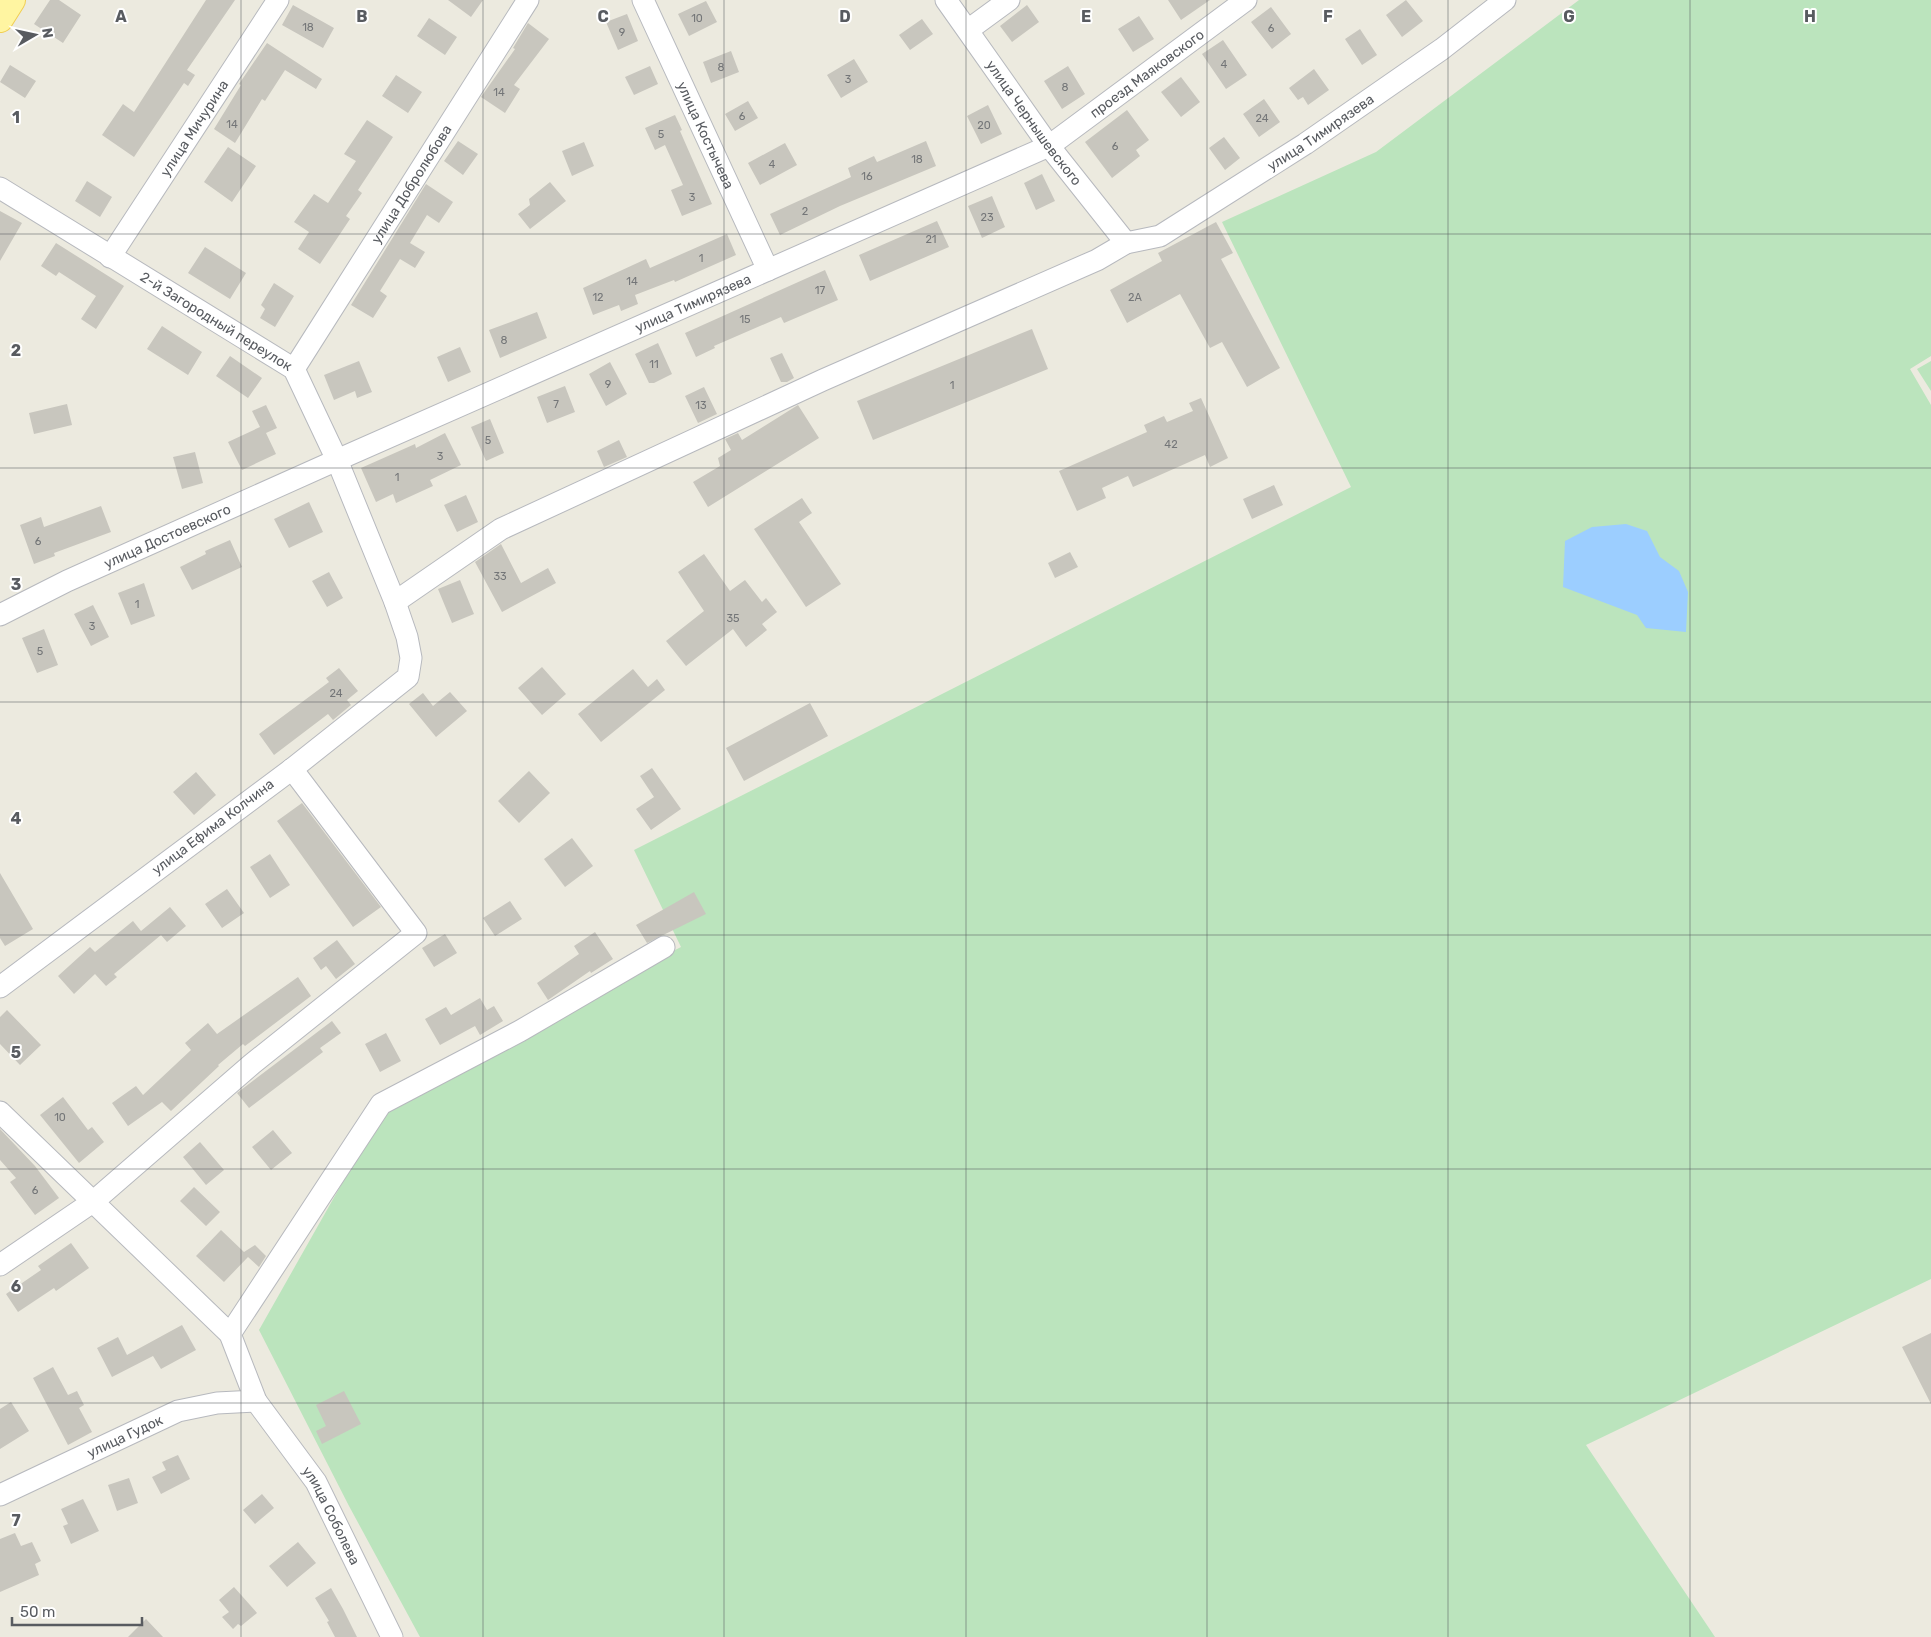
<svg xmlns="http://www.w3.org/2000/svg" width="1931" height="1637" font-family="Rubik,sans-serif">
	<rect width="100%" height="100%" fill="#eceadf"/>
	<path fill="#bbe4bd" d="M1579 0H1931V356L1910 369 1931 405V1279L1586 1445 1715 1637H420L349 1506 259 1330 392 1095 681 947 634 850 1351 487 1222 222 1376 152Z
		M1931 361V391L1917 369Z"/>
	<path fill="#9cceff" d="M1626 524 1647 531 1660 557 1679 571 1688 592 1686 632 1646 628 1637 615 1563 587 1565 541 1592 527Z"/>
	<path fill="#c8c6be" d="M50 0H59L81 15 63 43 34 24Z
		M206 0H235L187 70 195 75 188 86 184 83 134 157 102 135 123 104 134 112Z
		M448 0H483L471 17Z
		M1168 0H1210L1181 20Z
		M1406 0 1423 21 1402 37 1386 15Z
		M706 1 717 22 689 36 678 14Z
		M293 5 334 28 323 48 282 25Z
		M1027 5 1039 22 1012 42 1000 26Z
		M1271 7 1291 34 1272 49 1251 22Z
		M627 14 638 41 618 50 606 22Z
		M1139 16 1154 39 1133 52 1118 29Z
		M429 18 457 37 445 55 417 36Z
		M922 19 933 34 910 50 899 35Z
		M528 23 549 39 514 85 520 89 505 113 481 97 515 49 513 48Z
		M1360 29 1377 55 1362 65 1345 39Z
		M1223 40 1247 75 1226 89 1202 54Z
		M267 43 322 79 316 89 285 70 265 101 262 99 235 143 214 129 241 85 239 84Z
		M731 51 739 72 711 83 703 62Z
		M854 59 868 82 841 98 827 75Z
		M10 65 36 81 25 98 0 82Z
		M650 66 658 84 634 95 625 77Z
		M1068 66 1085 94 1062 109 1044 81Z
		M1314 69 1329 90 1308 105 1303 97 1298 100 1289 88Z
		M396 75 422 92 408 113 382 96Z
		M1181 77 1200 102 1181 117 1161 92Z
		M1264 99 1280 122 1259 137 1243 114Z
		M748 101 758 118 735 131 725 114Z
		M988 105 1002 134 981 144 967 116Z
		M1127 110 1149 140 1136 150 1140 156 1112 178 1085 142Z
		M675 115 682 130 680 131 712 204 682 216 671 190 683 185 665 145 655 150 645 128Z
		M367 120 393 137 358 190 362 193 346 216 350 219 320 264 298 249 309 232 294 222 314 194 328 203 356 161 344 154Z
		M1224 137 1240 158 1225 170 1209 148Z
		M458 141 478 154 463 175 444 161Z
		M926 141 936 166 840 206 780 235 770 214 851 177 848 168 874 156 877 162Z
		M584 142 594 166 572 176 562 151Z
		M785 143 797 165 760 185 748 163Z
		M228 147 256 166 232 202 204 182Z
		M1042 174 1055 201 1036 210 1024 183Z
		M87 181 112 197 100 217 75 201Z
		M550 182 566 201 530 229 518 214 530 205 529 199Z
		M426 184 453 202 439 223 427 215 410 243 425 252 415 268 400 259 380 291 387 296 373 318 351 305Z
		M992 196 1005 227 982 238 968 206Z
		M0 211 22 223 0 261Z
		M937 221 949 247 870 281 859 255Z
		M1216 222 1233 253 1221 259 1280 368 1247 387 1222 342 1210 348 1180 294 1127 323 1110 290 1162 261 1158 253Z
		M727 234 736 255 675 282 674 280 635 295 638 304 621 311 619 305 593 315 583 288 646 259 650 268Z
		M56 243 124 286 96 329 81 319 96 296 59 272 56 276 41 266Z
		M205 247 246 273 230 299 188 273Z
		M825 270 838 300 784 323 781 317 714 346 715 348 696 357 685 333Z
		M274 283 294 296 275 327 260 318 265 309 261 305Z
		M537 312 547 338 500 358 489 330Z
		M162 326 202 352 188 375 147 349Z
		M1032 329 1048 369 873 440 857 401Z
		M658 343 672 374 654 383H649L635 354Z
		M460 347 471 372 448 382 437 357Z
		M782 353 794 378 787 382H781L770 358Z
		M230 356 262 378 248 398 216 376Z
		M359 361 372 392 357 398 355 391 334 400 324 375Z
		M610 362 627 394 606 406 589 374Z
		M565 386 575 412 547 423 537 397Z
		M704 387 717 414 698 423 685 396Z
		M1201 398 1228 458 1210 467 1205 455 1133 487 1128 476 1102 488 1106 498 1077 511 1059 471 1147 432 1144 425 1164 416 1167 422 1193 411 1189 403Z
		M67 404 72 425 34 434 29 413Z
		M266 405 277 428 266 433 276 454 242 470 228 442 260 427 252 411Z
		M798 405 819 438 708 507 693 482 720 466 718 458 731 450 725 439 738 433 742 440Z
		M490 419 504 453 486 461 471 427Z
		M445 433 461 465 430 480 433 486 396 503 393 494 376 502 361 468 415 444 416 448Z
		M619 440 627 457 604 467 597 451Z
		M195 452 203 483 182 489 173 457Z
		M1274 485 1283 505 1252 519 1243 499Z
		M466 495 478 522 457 532 444 505Z
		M802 498 812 513 799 522 841 584 806 607 754 529Z
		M309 502 323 532 289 548 274 519Z
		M101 506 111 532 54 553 55 556 34 564 20 525 41 517 44 527Z
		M230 540 242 567 192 590 180 567 206 554 205 551Z
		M501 544 521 583 548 568 556 583 502 612 475 562Z
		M1070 552 1078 567 1055 578 1048 563Z
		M704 554 730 591 745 580 762 602 766 598 777 612 762 624 767 630 746 647 733 629 686 666 666 641 704 611 678 572Z
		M329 572 343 598 327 607 312 581Z
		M460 580 474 614 452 623 438 589Z
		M144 583 155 616 131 625 118 593Z
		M93 605 109 637 91 646 74 614Z
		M44 629 58 665 37 673 22 638Z
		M542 667 566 694 542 715 518 688Z
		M339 668 358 691 347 700 351 705 333 720 328 714 274 755 259 734 329 682 326 678Z
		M633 669 648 687 657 679 665 690 601 742 578 714Z
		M450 692 467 711 436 737 409 704 423 693 433 706Z
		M810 703 828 736 744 781 726 748Z
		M652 768 681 809 651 830 636 809 654 797 640 776Z
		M529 771 550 793 519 823 498 801Z
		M196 772 216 795 194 815 173 792Z
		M302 803 381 907 353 927 277 821Z
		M572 838 593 866 565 887 544 859Z
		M270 854 290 885 270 898 250 867Z
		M0 873 33 929 5 946 0 938Z
		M227 889 244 913 222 928 205 904Z
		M694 892 706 914 647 943 636 925Z
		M510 901 522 919 495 936 483 918Z
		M170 907 186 926 167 942 161 935 114 974 117 977 106 986 95 974 74 994 58 976 90 947 95 952 133 921 141 931Z
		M595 932 613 959 591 973 590 971 548 1000 537 983 579 954 574 946Z
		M445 934 457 953 434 967 422 948Z
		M337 940 355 964 336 979 326 966 321 970 313 958Z
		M298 977 311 996 245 1046 243 1044 218 1065 219 1066 171 1111 162 1102 128 1126 112 1103 136 1086 143 1095 191 1050 185 1043 208 1023 217 1034Z
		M480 998 487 1010 494 1006 503 1021 480 1035 475 1026 440 1045 425 1019 446 1007 451 1015Z
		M7 1010 41 1045 20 1065 0 1044V1017Z
		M332 1021 341 1033 320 1048 323 1052 249 1108 237 1093Z
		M386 1033 401 1061 380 1072 365 1044Z
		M63 1097 88 1130 92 1127 104 1142 79 1163 40 1115Z
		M0 1129 35 1166 59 1198 35 1215 10 1182 16 1178 0 1160Z
		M273 1130 292 1153 271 1170 252 1147Z
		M200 1142 224 1170 206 1185 183 1157Z
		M194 1187 220 1212 206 1226 180 1201Z
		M221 1230 244 1252 255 1245 266 1256 259 1267 248 1257 224 1282 196 1256Z
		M71 1243 89 1268 56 1291 54 1288 18 1312 6 1294 41 1270 38 1266Z
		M182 1325 196 1350 161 1369 153 1356 112 1377 97 1348 118 1337 127 1355Z
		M1931 1333V1404L1902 1347Z
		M53 1367 68 1395 77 1391 84 1405 79 1408 92 1432 68 1445 33 1378Z
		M344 1391 361 1424 322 1444 316 1431 326 1426 316 1405Z
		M11 1402 29 1431 0 1449V1409Z
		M178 1455 190 1479 161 1494 152 1477 166 1470 162 1462Z
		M129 1478 138 1503 117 1511 108 1485Z
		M262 1494 274 1508 255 1524 243 1510Z
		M83 1499 99 1531 71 1544 63 1526 68 1524 61 1509Z
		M15 1533 21 1546 32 1542 41 1561 35 1564 39 1575 0 1592V1539Z
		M298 1542 316 1563 287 1587 269 1566Z
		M234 1587 257 1613 241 1626 238 1624 233 1629 222 1617 229 1612 219 1600Z
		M331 1588 343 1609 357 1637H335L327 1622 329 1621 315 1598Z
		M146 1619 163 1637H128Z"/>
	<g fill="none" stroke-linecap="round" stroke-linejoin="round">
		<g stroke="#b7b9be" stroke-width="23">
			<g id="minor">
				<path id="s1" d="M643 0 768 270"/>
				<path id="s2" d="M946 0 1049 146 1126 243"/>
				<path d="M968 30 1009 0"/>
				<path id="s3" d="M0 188 294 369 337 460 395 602 407 637 411 658 408 677 292 769 0 987"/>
				<path id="s4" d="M110 257 278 0"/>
				<path id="s5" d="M294 369 528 0"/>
				<path id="s6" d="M395 602 501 529 823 380 1097 260 1126 243 1160 236 1305 144 1442 49 1505 0"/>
				<path id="s7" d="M0 615 67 581 337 460 1049 146 1246 0"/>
				<path id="s8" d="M0 1112 230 1334 256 1401 316 1482 392 1637"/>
				<path d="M0 1265 94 1201 252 1064 416 933 292 769"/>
				<path d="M230 1334 381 1104 520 1031 664 947"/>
				<path id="s9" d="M0 1495 178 1411 217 1403 256 1401"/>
			</g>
		</g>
		<g stroke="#f1ce53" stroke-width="28">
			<path id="major" d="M0 19 12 0"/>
		</g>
		<use href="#minor" stroke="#fff" stroke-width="21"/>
		<use href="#major" stroke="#fff5a1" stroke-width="26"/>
	</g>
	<path fill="none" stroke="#585b60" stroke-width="1" stroke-opacity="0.55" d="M241 0V1637M483 0V1637M724 0V1637M966 0V1637M1207 0V1637M1448 0V1637M1690 0V1637M0 234H1931M0 468H1931M0 702H1931M0 935H1931M0 1169H1931M0 1403H1931"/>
	<g text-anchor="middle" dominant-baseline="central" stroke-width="4" stroke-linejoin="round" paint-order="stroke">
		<g font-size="11" fill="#747678">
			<text x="697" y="18">10</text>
			<text x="308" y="27">18</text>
			<text x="1271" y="28">6</text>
			<text x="622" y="32">9</text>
			<text x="1224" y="64">4</text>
			<text x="721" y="67">8</text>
			<text x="848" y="79">3</text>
			<text x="1065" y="87">8</text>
			<text x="499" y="92">14</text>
			<text x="742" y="116">6</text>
			<text x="1262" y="118">24</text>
			<text x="232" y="124">14</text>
			<text x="984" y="125">20</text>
			<text x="661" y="134">5</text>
			<text x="1115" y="146">6</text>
			<text x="917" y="159">18</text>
			<text x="772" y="164">4</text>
			<text x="867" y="176">16</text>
			<text x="692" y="197">3</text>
			<text x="805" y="211">2</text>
			<text x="987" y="217">23</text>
			<text x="931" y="239">21</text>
			<text x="701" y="258">1</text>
			<text x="632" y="281">14</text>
			<text x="820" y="290">17</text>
			<text x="598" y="297">12</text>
			<text x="1135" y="297">2А</text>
			<text x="745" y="319">15</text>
			<text x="504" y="340">8</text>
			<text x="654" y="364">11</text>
			<text x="608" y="384">9</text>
			<text x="952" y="385">1</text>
			<text x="556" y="404">7</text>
			<text x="701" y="405">13</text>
			<text x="488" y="440">5</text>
			<text x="1171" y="444">42</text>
			<text x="440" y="456">3</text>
			<text x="397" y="477">1</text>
			<text x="38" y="541">6</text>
			<text x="500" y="576">33</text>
			<text x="137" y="604">1</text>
			<text x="733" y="618">35</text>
			<text x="92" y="626">3</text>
			<text x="40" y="651">5</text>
			<text x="336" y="693">24</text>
			<text x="60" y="1117">10</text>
			<text x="35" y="1190">6</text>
		</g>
		<g font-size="14" fill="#585b60" stroke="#fff">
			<text stroke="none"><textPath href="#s7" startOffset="1271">проезд Маяковского</textPath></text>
			<text stroke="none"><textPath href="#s2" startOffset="151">улица Чернышевского</textPath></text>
			<text stroke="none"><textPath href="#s4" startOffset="154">улица Мичурина</textPath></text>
			<text stroke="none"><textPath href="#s6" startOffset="1042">улица Тимирязева</textPath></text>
			<text stroke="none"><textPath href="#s1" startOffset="149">улица Костычева</textPath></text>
			<text stroke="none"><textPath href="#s5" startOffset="219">улица Добролюбова</textPath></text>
			<text stroke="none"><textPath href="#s7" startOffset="760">улица Тимирязева</textPath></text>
			<text stroke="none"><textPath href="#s3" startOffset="254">2-й Загородный переулок</textPath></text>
			<text stroke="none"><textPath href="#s7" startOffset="185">улица Достоевского</textPath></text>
			<text transform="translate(213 827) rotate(-37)">улица Ефима Колчина</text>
			<text stroke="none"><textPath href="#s9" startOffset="138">улица Гудок</textPath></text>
			<text stroke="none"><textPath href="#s8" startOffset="529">улица Соболева</textPath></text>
		</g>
	</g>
	<g font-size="16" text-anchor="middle" font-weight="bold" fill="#585b60" stroke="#fff" stroke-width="4" stroke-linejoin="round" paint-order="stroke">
		<text x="121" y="22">A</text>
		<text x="362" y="22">B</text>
		<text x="603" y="22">C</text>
		<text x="845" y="22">D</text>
		<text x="1086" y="22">E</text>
		<text x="1328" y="22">F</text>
		<text x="1569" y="22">G</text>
		<text x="1810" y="22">H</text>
		<text x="16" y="123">1</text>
		<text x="16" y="356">2</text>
		<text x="16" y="590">3</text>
		<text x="16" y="824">4</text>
		<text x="16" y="1058">5</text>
		<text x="16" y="1292">6</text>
		<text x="16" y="1526">7</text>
	</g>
	<g transform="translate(35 35) rotate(81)" stroke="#ffffff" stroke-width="4" paint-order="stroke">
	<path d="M0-4L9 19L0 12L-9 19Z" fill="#585b60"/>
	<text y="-8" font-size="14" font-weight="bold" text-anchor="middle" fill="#585b60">N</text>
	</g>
	<path d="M12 1617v8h130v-8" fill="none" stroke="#585b60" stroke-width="2.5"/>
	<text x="20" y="1617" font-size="15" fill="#585b60" stroke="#ffffff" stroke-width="4" paint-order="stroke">50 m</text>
</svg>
